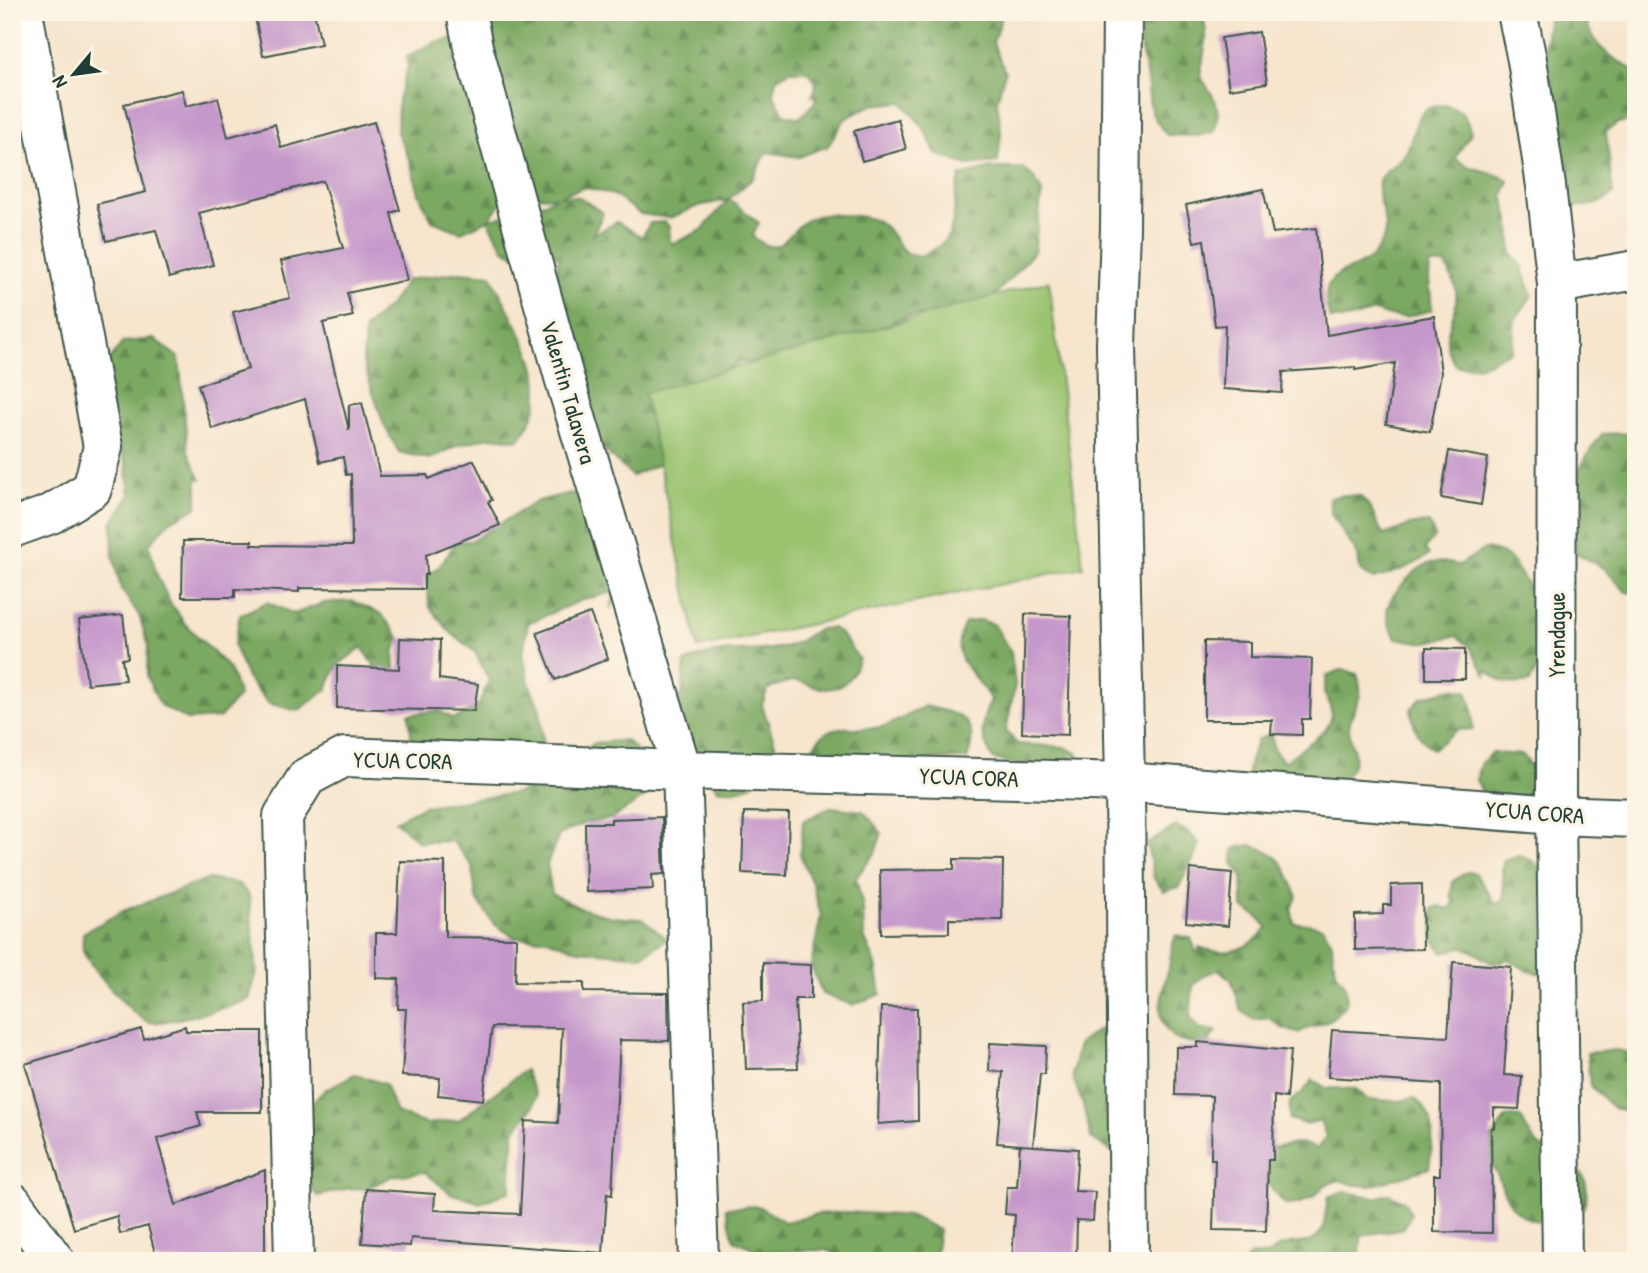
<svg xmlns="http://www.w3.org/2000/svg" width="1648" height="1273" font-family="'Patrick Hand',sans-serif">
	<defs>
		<pattern id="forest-firs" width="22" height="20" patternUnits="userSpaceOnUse" patternTransform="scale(1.75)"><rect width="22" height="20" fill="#7ba962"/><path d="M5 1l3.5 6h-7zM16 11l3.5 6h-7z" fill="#648b52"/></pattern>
	</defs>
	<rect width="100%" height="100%" fill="#fcf5e5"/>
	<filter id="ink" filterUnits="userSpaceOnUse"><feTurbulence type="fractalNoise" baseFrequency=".0143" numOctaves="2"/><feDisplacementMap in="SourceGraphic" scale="14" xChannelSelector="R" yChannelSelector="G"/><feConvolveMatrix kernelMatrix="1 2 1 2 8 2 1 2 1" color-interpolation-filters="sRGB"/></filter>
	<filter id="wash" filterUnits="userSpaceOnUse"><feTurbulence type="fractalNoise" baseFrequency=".00686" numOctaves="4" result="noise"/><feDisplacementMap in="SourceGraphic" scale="28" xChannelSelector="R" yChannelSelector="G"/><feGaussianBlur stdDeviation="1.57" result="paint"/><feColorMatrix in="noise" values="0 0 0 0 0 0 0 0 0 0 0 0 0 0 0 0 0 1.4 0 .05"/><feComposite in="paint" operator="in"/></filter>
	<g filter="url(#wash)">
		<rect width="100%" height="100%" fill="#f7e5cd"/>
		<path fill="url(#forest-firs)" stroke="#4d734b" stroke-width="2" fill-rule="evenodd" d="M454 12H1003L993 43 1005 72 997 101 1001 132 998 162 967 165 936 154 923 127 902 102 871 105 845 119 828 146 799 157 767 152 752 179 729 199 759 223 752 236C781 260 783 237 804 222 814 214 827 214 840 215 852 215 866 216 877 221 896 229 899 265 925 254 966 237 947 208 961 176L992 168H1023L1034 178 1042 192 1034 252 976 316 913 315 801 357 739 363 686 389 687 452 632 476 596 442 552 320 559 254 533 264 504 249 488 220 461 232 432 221 418 192 410 161 397 132 398 100 408 67 407 57 435 42 465 37ZM790 71H807C816 78 819 86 812 96L817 95 815 102 800 118 784 114 773 93 776 79ZM494 111 518 132V163L525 196 556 197 528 211 489 219 507 195ZM585 187 614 195 640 214 670 218 698 206 728 200 702 230 673 244 670 241 669 227 665 222 650 223 642 237 617 222 593 235 603 213 579 197 560 196Z
			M1151 12H1200C1212 33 1203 54 1200 76 1214 97 1223 106 1214 132L1198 136 1167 135C1144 108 1152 105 1146 74 1142 50 1133 34 1151 12Z
			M1549 12H1587C1584 43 1613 58 1636 72V121L1618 123 1606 132 1613 194C1599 206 1589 207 1571 206L1562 193 1544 53Z
			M1441 105C1460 107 1466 114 1471 133L1455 158C1471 172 1491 169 1509 181L1503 195 1510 224 1512 255 1522 266 1532 295 1515 320 1512 350C1489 362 1482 370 1455 365 1435 333 1459 323 1456 290 1455 282 1448 272 1446 264L1430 265 1429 279 1432 310 1406 317 1390 316 1375 311 1346 319H1330C1313 260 1358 280 1378 249 1395 224 1376 206 1378 186 1381 169 1396 167 1405 154 1414 141 1412 121 1426 110 1429 107 1436 106 1441 105Z
			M459 272 491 275C509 317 552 369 533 416 530 425 524 432 519 440L489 437 459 445 430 459 399 452 384 425 363 362 365 328 389 306 407 280Z
			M154 339 179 358 188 452 201 480 197 476V507L170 521 149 544 156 573 169 601 186 625 229 668 239 696 219 718 187 720 160 705 147 677 148 645 139 615 121 589 113 555 112 523 130 495 126 464 115 434 104 368 123 342Z
			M1634 433 1636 434V593L1626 592 1605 569 1576 553C1572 496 1565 482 1602 434Z
			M571 493 600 502 623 581 611 609 615 592 584 599 528 623 523 654 529 683 540 710 543 742 526 769 412 745 409 714 439 711 454 719 477 709 489 680 475 652 450 632 429 606 427 575 439 567 456 542 471 541 538 501Z
			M1345 495 1360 496 1370 507 1383 535C1401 530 1410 522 1429 523L1435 536 1425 549 1429 555C1411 567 1394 574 1373 579L1360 571 1358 555 1331 514 1329 498Z
			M1485 549C1522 553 1514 580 1541 596L1537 668 1530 682C1510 685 1503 685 1487 670L1486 675 1470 647 1457 636C1446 637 1437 641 1427 642 1417 643 1406 640 1396 638 1391 629 1387 622 1387 612 1387 597 1417 566 1431 563 1440 561 1449 563 1459 565Z
			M353 601 381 614 400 638 394 652 396 681 380 674 362 647 337 666 327 689 298 711 268 703 247 678 234 646 240 615 267 602 294 614 323 603Z
			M980 620 994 624 1011 653 1015 685 1006 731 1017 744 1064 747 1077 753 1082 768 1023 765 993 759C979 734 979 725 991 700 974 671 946 659 965 623Z
			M832 628 840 633 859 659C851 683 838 694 812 686 807 684 801 681 796 681 786 681 777 685 768 689L762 705 777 750C763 779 750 795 717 789L665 718 682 693 685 663C717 644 753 656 787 646 799 643 806 636 816 631 820 628 827 628 832 628Z
			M1343 669 1357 674C1367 702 1351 704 1349 729 1349 740 1357 751 1354 762 1351 772 1344 778 1338 785L1259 782 1247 771 1257 740 1271 734 1274 750 1284 762C1292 756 1300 750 1308 744 1330 728 1339 719 1324 692L1327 676Z
			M1453 688 1467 691 1472 706 1473 729 1457 730 1433 749C1418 738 1413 728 1411 709L1422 697Z
			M926 706C958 714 982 718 967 759L819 761 813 747C834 714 855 735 885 726 899 721 912 712 926 706Z
			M626 740 646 761 657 789 611 819 585 823 559 835 547 864 552 894 580 908 612 917 642 919 667 939 642 956 578 950 547 939 516 938 494 924 476 898 472 865 452 841 419 842 395 821 424 806 517 793 544 780 567 759 595 743Z
			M1492 753 1523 755 1533 768V783L1526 797 1483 794 1476 780 1480 764Z
			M831 807 863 811 882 833 875 853 856 878 863 907 864 937 876 964 881 994 853 1005 822 994 811 965 821 916 813 886 800 854 803 821Z
			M1176 826 1190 833 1199 844C1195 860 1185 872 1179 887L1164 891 1154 879 1147 844Z
			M1250 845C1283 853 1286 868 1297 897L1291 908 1294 923 1309 924 1324 928 1332 943 1333 958 1337 973 1346 986 1347 1002C1328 1027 1323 1021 1297 1033L1282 1028 1270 1018 1254 1020 1241 1010 1231 979 1217 970 1204 975 1193 986 1190 1018 1200 1029 1216 1031 1207 1044C1198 1043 1183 1044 1175 1038 1151 1022 1163 989 1169 967 1171 956 1171 946 1176 935L1191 938 1196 952 1199 950V947C1226 958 1250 949 1268 928L1257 916 1243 908 1242 876 1233 863 1234 848Z
			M1519 855 1533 861 1544 871V974L1528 971 1508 959 1493 963C1483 960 1470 946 1460 947 1454 948 1450 952 1443 953L1433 939V908L1440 906 1448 909 1454 904 1451 896 1453 881 1467 872 1475 873 1496 904 1503 900C1506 886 1499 874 1504 860Z
			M209 879 239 884 249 895 257 972 249 999C237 1006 161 1025 149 1022 135 1019 87 964 83 950 82 945 83 939 83 933L123 911Z
			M1104 1026 1135 1040 1119 1156 1091 1138 1083 1105 1072 1075 1079 1043Z
			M1617 1050 1636 1055V1113L1613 1108 1590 1085 1587 1053Z
			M525 1070 536 1096 532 1108 514 1132 510 1191 480 1203 450 1193 425 1172 392 1176 366 1189 350 1188 318 1196 296 1172 303 1111 326 1089 355 1074 385 1084 396 1113 426 1124 459 1120Z
			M1313 1080 1326 1088 1356 1089 1368 1100 1399 1101 1414 1098C1440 1117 1432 1140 1429 1168L1371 1186 1355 1185 1339 1180 1325 1185 1314 1196 1300 1203 1285 1204C1271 1191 1265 1180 1262 1162L1271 1148 1301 1143 1317 1149 1326 1136 1320 1121 1304 1124 1289 1119 1290 1102 1303 1092Z
			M1506 1117 1521 1118C1526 1126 1531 1140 1539 1146 1565 1165 1598 1167 1583 1209 1553 1223 1524 1231 1506 1196 1497 1179 1501 1172 1484 1159L1489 1144Z
			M1344 1191 1375 1198 1389 1194 1404 1201 1411 1214 1404 1228C1389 1232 1376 1231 1361 1237L1360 1253 1362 1261H1245L1251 1255 1267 1256 1280 1246 1312 1241 1323 1230 1328 1197Z
			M758 1206 785 1222 816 1214 846 1212 911 1216 939 1230 934 1261H852L826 1250 762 1252 734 1240 726 1208Z"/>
		<path fill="#9ac36f" stroke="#5c8052" stroke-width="2" d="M1049 281 1083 567 698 648 644 393Z"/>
		<g id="blocks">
			<path fill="#c598cb" d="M254 12H314L321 44 263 56Z
				M1259 32 1267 83 1229 89 1221 38Z
				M182 90 186 106 218 98 228 137 275 124 281 148 374 122 400 210 391 213 407 280 347 293 353 316 323 323 349 430V405L362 403 380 476 427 475 429 479 474 460 492 500 488 502 500 525 426 555 427 575H424V589L299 588V592L235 589V597H182L183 541H252V545L352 546 351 474 346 475 343 457 320 462 305 399 212 429 198 385 248 369 233 312 290 298 281 261 343 248 323 181 199 213 213 265 169 278 156 230 106 241 97 204 146 192 124 104Z
				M898 119 906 149 862 161 854 131Z
				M1263 189 1273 233 1316 228 1327 335 1434 316 1441 373 1430 432 1386 424 1395 363 1355 370V367L1283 372 1282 393 1223 389 1225 325 1215 326 1204 240 1194 242 1186 205Z
				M1449 451 1488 458 1481 505 1441 498Z
				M590 613 608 659 555 680 537 633Z
				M1025 614 1071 616 1068 735 1022 733Z
				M123 615 128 658 122 659 125 680 87 684 79 620Z
				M400 638 440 640 439 679 478 684 474 711 337 708V666L399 669Z
				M1204 641 1250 642V657L1312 659 1310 719H1302V735L1271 734 1272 720H1204Z
				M1426 648 1465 649V679H1426Z
				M744 812 789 813 787 875 742 873Z
				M662 817 664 874 652 875 653 889 586 892 585 823H611V819Z
				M954 859 1003 860 1002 920 949 919V933L881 934 880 870 954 869Z
				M400 861 445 862V937L516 938 515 982 584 983V992L668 993 669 1041 620 1040 612 1195 607 1194 603 1253 411 1238 410 1246 362 1243 366 1189 435 1194 434 1210 520 1214 525 1121 558 1123 562 1028 492 1027 483 1100 438 1095 440 1078 402 1076 406 1009H398L399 979 376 978V933H397Z
				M1190 869 1232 873 1228 926 1186 922Z
				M1422 884 1423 949 1355 950V915L1383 914V905H1391V885Z
				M1453 962 1511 967 1504 1075 1522 1076 1519 1109 1494 1108V1128H1491L1492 1233 1434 1232V1175H1440L1441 1084 1328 1077 1332 1030 1448 1037Z
				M763 963 811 965V999H795L798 1068 746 1069 743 1002 763 1001Z
				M881 1007 917 1008 918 1121 878 1124Z
				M185 1026 186 1031H262V1112H197L201 1126 157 1139 176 1205 265 1170V1261H157L148 1226 120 1234 117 1216 74 1229 25 1064 141 1029 144 1039Z
				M1198 1042 1290 1051 1286 1098 1274 1096 1273 1160H1268L1266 1231 1213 1230 1215 1159H1211L1212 1096 1175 1095 1176 1047H1198Z
				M990 1043 1046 1046 1045 1074H1040L1033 1146 997 1143 1003 1072 989 1071Z
				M1020 1145 1078 1149 1075 1191 1095 1192 1093 1221 1077 1220 1076 1261H1012L1015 1215 1005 1214 1007 1187H1017Z"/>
		</g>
	</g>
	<g filter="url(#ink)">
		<use href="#blocks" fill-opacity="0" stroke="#3f564b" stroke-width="2"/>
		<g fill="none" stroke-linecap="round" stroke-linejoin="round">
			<g stroke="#3f564b" stroke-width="42">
				<path id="street" d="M466 12 473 47 564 377 682 770 699 1261
					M1122 12 1120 228 1116 345 1125 782 1129 1261
					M1517 12 1527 60 1546 186 1557 284 1556 815 1562 1261
					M1557 284 1636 270
					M12 528 51 514 92 489 103 447 23 12
					M294 1261 283 816 307 777 345 757 682 770 1125 782 1556 815 1636 818"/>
			</g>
			<g stroke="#3f564b" stroke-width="42">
				<path id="secondary" d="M12 1202 55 1261"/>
			</g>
			<use href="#street" stroke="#fff" stroke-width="38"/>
			<use href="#secondary" stroke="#fff" stroke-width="38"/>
		</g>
	</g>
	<g text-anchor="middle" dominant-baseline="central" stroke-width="6" stroke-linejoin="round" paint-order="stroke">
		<g font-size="23" fill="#1f3d34" stroke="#fcf5e5">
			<text transform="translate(569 392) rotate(74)">Valentin Talavera</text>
			<text transform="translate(1556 635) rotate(-90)">Yrendague</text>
			<text transform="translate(403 760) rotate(1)">YCUA CORA</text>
			<text transform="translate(969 777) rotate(2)">YCUA CORA</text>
			<text transform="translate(1535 812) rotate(4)">YCUA CORA</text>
		</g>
	</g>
	<rect width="1648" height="1273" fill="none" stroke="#fcf5e5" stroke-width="42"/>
	<g transform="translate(74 74) rotate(241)" stroke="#fcf5e5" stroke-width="5" paint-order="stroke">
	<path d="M0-5L12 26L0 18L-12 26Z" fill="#1f3d34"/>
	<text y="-10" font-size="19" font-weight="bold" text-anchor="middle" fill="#1f3d34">N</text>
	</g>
</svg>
